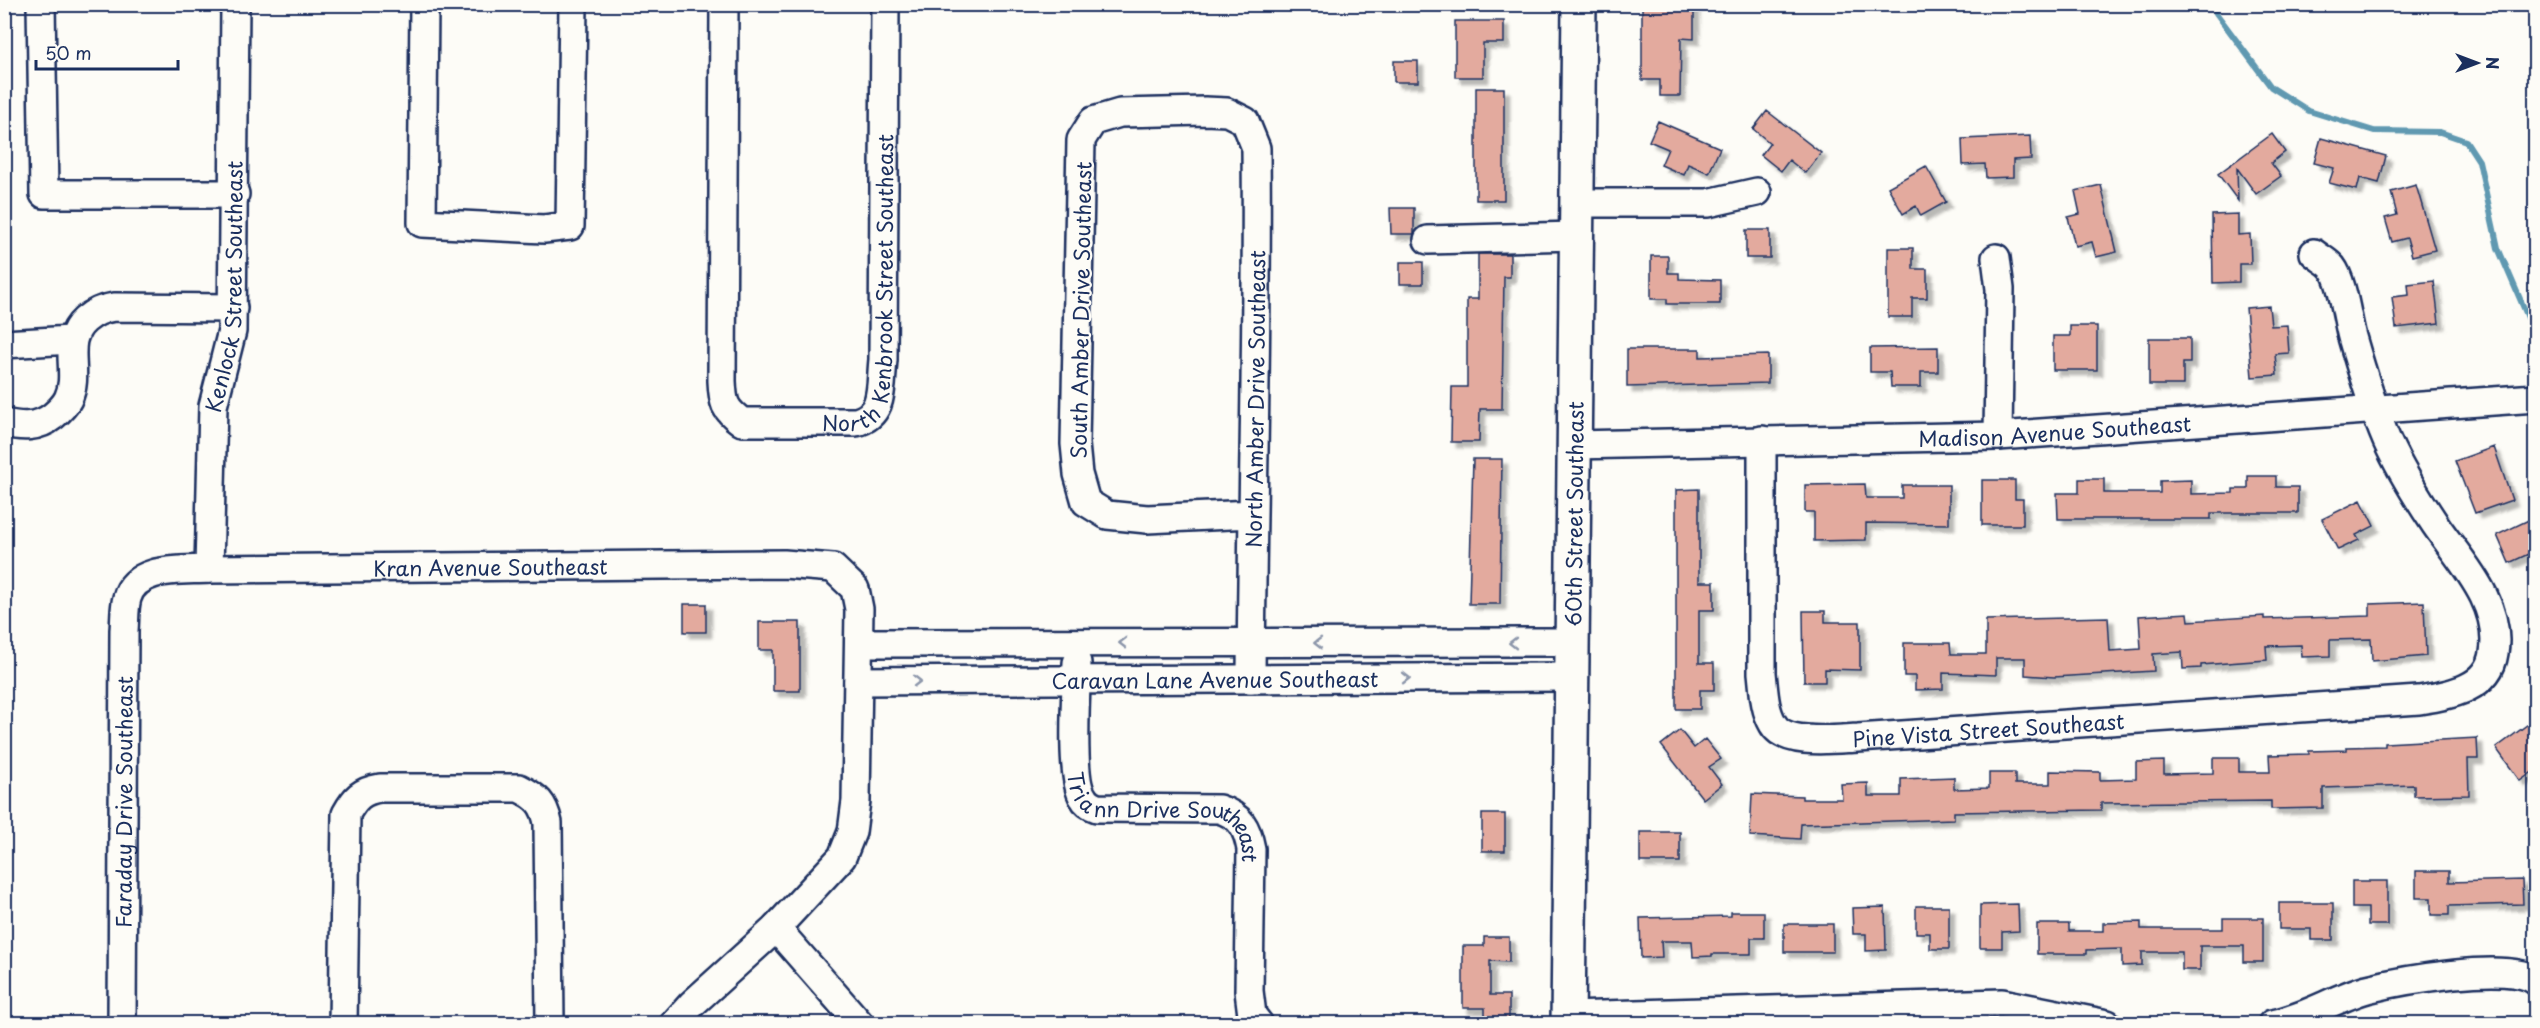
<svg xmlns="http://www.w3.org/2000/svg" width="2540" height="1028" font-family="'Playpen Sans',sans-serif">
	<defs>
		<filter id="shadow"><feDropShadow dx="5.5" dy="5.5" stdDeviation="1.5" flood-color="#0004"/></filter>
	</defs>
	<rect width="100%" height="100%" fill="#fdfcf7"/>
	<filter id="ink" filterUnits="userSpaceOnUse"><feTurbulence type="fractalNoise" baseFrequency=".0167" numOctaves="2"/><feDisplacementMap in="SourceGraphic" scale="12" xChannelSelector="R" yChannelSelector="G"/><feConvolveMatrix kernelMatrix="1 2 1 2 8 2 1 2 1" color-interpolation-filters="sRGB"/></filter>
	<g filter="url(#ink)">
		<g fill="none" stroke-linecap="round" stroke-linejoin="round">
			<path stroke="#6199b1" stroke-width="6" d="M2214 4 2216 13 2271 87 2309 111 2374 131 2440 132 2466 141 2479 161 2498 248 2536 336
				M4 781V966"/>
		</g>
		<path fill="#e3aa9e" stroke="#1b2f5e" stroke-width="1.5" filter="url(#shadow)" d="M1642 4 1694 6V39L1681 38 1680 96H1660V80H1642Z
			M1455 21H1504V43H1483V77H1455Z
			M1394 61H1418V82H1394Z
			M1476 88H1504V200H1476Z
			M1767 111 1821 153 1805 173 1789 160 1781 171 1761 155 1770 143 1753 129Z
			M1658 121 1720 148 1709 173 1688 164 1684 175 1661 165 1668 149 1649 141Z
			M2272 134 2285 152 2271 163 2281 176 2256 194 2237 168 2238 201 2218 174Z
			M2030 136 2031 159 2013 160V177L1986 178 1985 164 1963 165 1962 139Z
			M2321 138 2386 156 2379 183 2360 178 2357 190 2329 183 2334 168 2314 163Z
			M1926 166 1946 202 1921 216 1916 206 1903 214 1888 187Z
			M2101 185 2117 252 2096 257 2092 242 2075 246 2068 217 2080 214 2075 191Z
			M2416 185 2435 250 2412 256 2407 238 2392 242 2385 218 2397 215 2391 192Z
			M1390 208H1414V234H1391Z
			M2238 214V235L2250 234 2251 264H2239V282L2213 283 2212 215Z
			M1746 230H1770V258H1746Z
			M1888 248H1913V269H1927V298H1912V317H1888Z
			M1478 254H1510V277H1504L1502 409H1480L1479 442H1451L1452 387H1467V299H1478Z
			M1651 256H1668V273H1679V279L1720 280V304H1667V299H1651Z
			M1400 262H1423V284H1400Z
			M2434 281 2439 323 2396 328 2392 297 2409 295 2408 284Z
			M2269 306 2271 326 2287 325 2289 353 2275 354 2277 375 2252 377 2246 308Z
			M2070 326H2097V370H2053V336H2070Z
			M2149 338H2190V363H2183V385H2149Z
			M1938 347V372H1921V387H1891L1890 372H1870V348Z
			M1627 349H1700V357L1768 355V383L1627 387Z
			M2494 447 2512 500 2475 513 2455 461Z
			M1473 459H1502L1500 604H1469Z
			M2248 476H2276V487H2298V513H2211V519H2058L2057 493H2079V479H2104V493H2160V481L2191 480V494L2233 493V489H2248Z
			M1982 480H2015V499H2023V525H1982Z
			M1865 484 1866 498H1902V485H1949V524L1866 523V540L1814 541V512H1805V485Z
			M1699 489V582H1714V610H1699V663H1714V690H1700V709H1676V490Z
			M2361 500 2374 526 2356 535 2359 540 2338 550 2322 519Z
			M2535 517V551L2509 563 2497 535Z
			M2424 602 2426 656 2372 661 2371 639 2330 640V656L2302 657 2301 645 2266 646 2267 660 2201 665V668L2183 669 2182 652 2153 654 2154 671 2054 677 2025 675V658H1996V675L1943 673V689L1915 690V676H1904V643H1950L1951 654H1986V620L2108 617 2110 651 2141 649 2139 616 2188 613 2189 621 2264 616V619L2370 616V604Z
			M684 604H706V632H684Z
			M1803 611H1825V622H1860V670L1825 669V682H1804Z
			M759 622H800V691H773V650H759Z
			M2535 719V770L2520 781 2496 748Z
			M1680 730 1694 748 1705 739 1721 759 1709 767 1722 784 1703 799 1661 745Z
			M2477 738 2478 759H2468L2469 795 2414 796V785L2323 788V808L2271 809V801L2101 803V810L1954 812V819L1801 824 1800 839 1750 836 1752 794 1802 796V799H1842L1841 784 1868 783V796H1901V779L1954 777V789L1989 788V773H2015V784H2050V771L2100 772V780L2136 779V762L2164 761V774L2213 773V758H2239V772H2270L2269 755 2309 754V751L2347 750V747L2385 746V743Z
			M1482 814H1505V851H1482Z
			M1640 832H1680V862H1640Z
			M2416 871H2449V882L2522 880 2523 904 2449 906V915H2431V898H2416Z
			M2352 881H2387V925H2368V908H2352Z
			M2279 903H2333V940H2311V929H2279Z
			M2018 904 2019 931 2002 932V948H1980V905Z
			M1916 906H1949V949H1930V933H1916Z
			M1885 907 1886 950 1866 951V934H1853L1852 908Z
			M1731 912H1764V938H1751V954H1712V956L1693 957 1692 941H1661L1662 957 1641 958 1640 918 1731 916Z
			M2223 918H2263V962H2244V946H2200V970H2182V952H2142V965L2122 966V949L2087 950V954H2037V924H2069V931H2103V923L2141 922V929H2223Z
			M1784 924H1833V952H1784Z
			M1484 937H1509V962L1490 961V995H1509V1019H1485V1008H1463V946H1484Z"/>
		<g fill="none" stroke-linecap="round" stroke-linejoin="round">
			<g stroke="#1b2f5e" stroke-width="32">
				<g id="minor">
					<path d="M41 4 44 194H235"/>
					<path d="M424 4 422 223 544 229 570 226 573 4"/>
					<path id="s1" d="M724 4 722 381C723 403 724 409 742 422H856C885 415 880 385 883 360L885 4"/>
					<path d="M1576 203H1708L1757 192"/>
					<path d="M1428 240 1576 236"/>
					<path d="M1996 258 2000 289 1998 436"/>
					<path d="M4 344 71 340"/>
					<path d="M4 423C22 427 38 428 53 416 59 411 65 405 68 399 81 372 60 342 85 320 94 312 102 309 114 307L233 308"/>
					<path id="s2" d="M1762 440V673C1764 690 1764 709 1773 724 1785 746 1835 739 1858 738L2419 700C2449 695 2489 689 2494 653 2502 603 2461 562 2435 524 2417 497 2400 470 2387 441 2373 408 2362 372 2352 337 2347 319 2343 281 2332 267 2328 262 2320 258 2314 253"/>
					<path id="s3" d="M1573 445 1998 436 2536 398"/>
					<path id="s4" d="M209 569 213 406 232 331 235 4"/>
					<path d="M859 643 1571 642"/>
					<path id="s5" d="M1077 663C1076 689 1070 779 1083 797 1086 803 1091 806 1097 808L1219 809C1241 816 1247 828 1251 849L1249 991 1252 1015 1259 1024"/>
					<path id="s6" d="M1251 679C1252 502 1258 325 1256 148L1245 121 1227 112 1205 111 1120 113 1093 121 1081 140 1075 444 1078 474 1086 502 1107 515 1147 519 1251 514"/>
					<path id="s7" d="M858 681 1571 677"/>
					<path d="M776 928 860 1024"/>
					<path d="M1568 1016 2002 1003 2107 1024"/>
					<path id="s8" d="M122 1024 124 630C125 620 124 608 127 598 136 565 183 571 209 569L784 564 833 568 855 589 859 609 856 801 852 832 842 857 776 928 692 1004 674 1024"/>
					<path d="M343 1024 346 814C355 798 361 791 380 788H519C537 797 544 803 548 823L550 1024"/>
					<path d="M2272 1024C2305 1018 2335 998 2367 989 2399 981 2512 960 2536 981"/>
				</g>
			</g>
			<g stroke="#1b2f5e" stroke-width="38">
				<g id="major">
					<path id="s9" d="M1568 1024 1579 4"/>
				</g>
			</g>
			<use href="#minor" stroke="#fdfcf7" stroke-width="27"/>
			<use href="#major" stroke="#fdfcf7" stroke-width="33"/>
		</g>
		<defs><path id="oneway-chevron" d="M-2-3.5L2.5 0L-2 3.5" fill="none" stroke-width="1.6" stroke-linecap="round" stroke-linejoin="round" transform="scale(1.5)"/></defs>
		<g stroke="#8c96aa">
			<use href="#oneway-chevron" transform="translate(1123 643) rotate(180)"/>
			<use href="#oneway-chevron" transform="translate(1318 643) rotate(180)"/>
			<use href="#oneway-chevron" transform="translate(1513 643) rotate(180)"/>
			<use href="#oneway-chevron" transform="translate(1406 678)"/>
			<use href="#oneway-chevron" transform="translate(917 681)"/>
		</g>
	</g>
	<g text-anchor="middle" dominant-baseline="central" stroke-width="4.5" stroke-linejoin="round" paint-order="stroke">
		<g font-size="21" fill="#1b2f5e" stroke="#fdfcf7">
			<text stroke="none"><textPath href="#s1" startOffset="672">North Kenbrook Street Southeast</textPath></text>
			<text stroke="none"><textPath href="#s4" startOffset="284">Kenlock Street Southeast</textPath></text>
			<text transform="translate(1080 310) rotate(-89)">South Amber Drive Southeast</text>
			<text stroke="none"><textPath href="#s6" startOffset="280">North Amber Drive Southeast</textPath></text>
			<text stroke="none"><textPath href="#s3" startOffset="482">Madison Avenue Southeast</textPath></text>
			<text stroke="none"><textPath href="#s9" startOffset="510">60th Street Southeast</textPath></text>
			<text stroke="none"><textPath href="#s8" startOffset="801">Kran Avenue Southeast</textPath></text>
			<text stroke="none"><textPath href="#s7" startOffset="357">Caravan Lane Avenue Southeast</textPath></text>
			<text stroke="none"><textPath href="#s2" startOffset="506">Pine Vista Street Southeast</textPath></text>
			<text stroke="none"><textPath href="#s8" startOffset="222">Faraday Drive Southeast</textPath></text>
			<text stroke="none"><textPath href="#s5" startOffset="226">Triann Drive Southeast</textPath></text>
		</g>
	</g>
	<rect width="2540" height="1028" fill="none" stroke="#fdfcf7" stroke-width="24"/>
	<rect x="12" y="12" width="2516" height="1004" fill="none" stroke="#1b2f5e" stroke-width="2" filter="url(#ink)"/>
	<g transform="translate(2477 63) rotate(90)" stroke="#fdfcf7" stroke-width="4.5" paint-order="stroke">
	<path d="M0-4.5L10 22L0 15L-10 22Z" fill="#1b2f5e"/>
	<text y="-9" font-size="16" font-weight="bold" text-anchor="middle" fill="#1b2f5e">N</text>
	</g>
	<path d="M36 60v9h142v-9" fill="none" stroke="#1b2f5e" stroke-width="3"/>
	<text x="45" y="60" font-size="18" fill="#1b2f5e" stroke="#fdfcf7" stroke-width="4.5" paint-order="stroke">50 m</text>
</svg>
